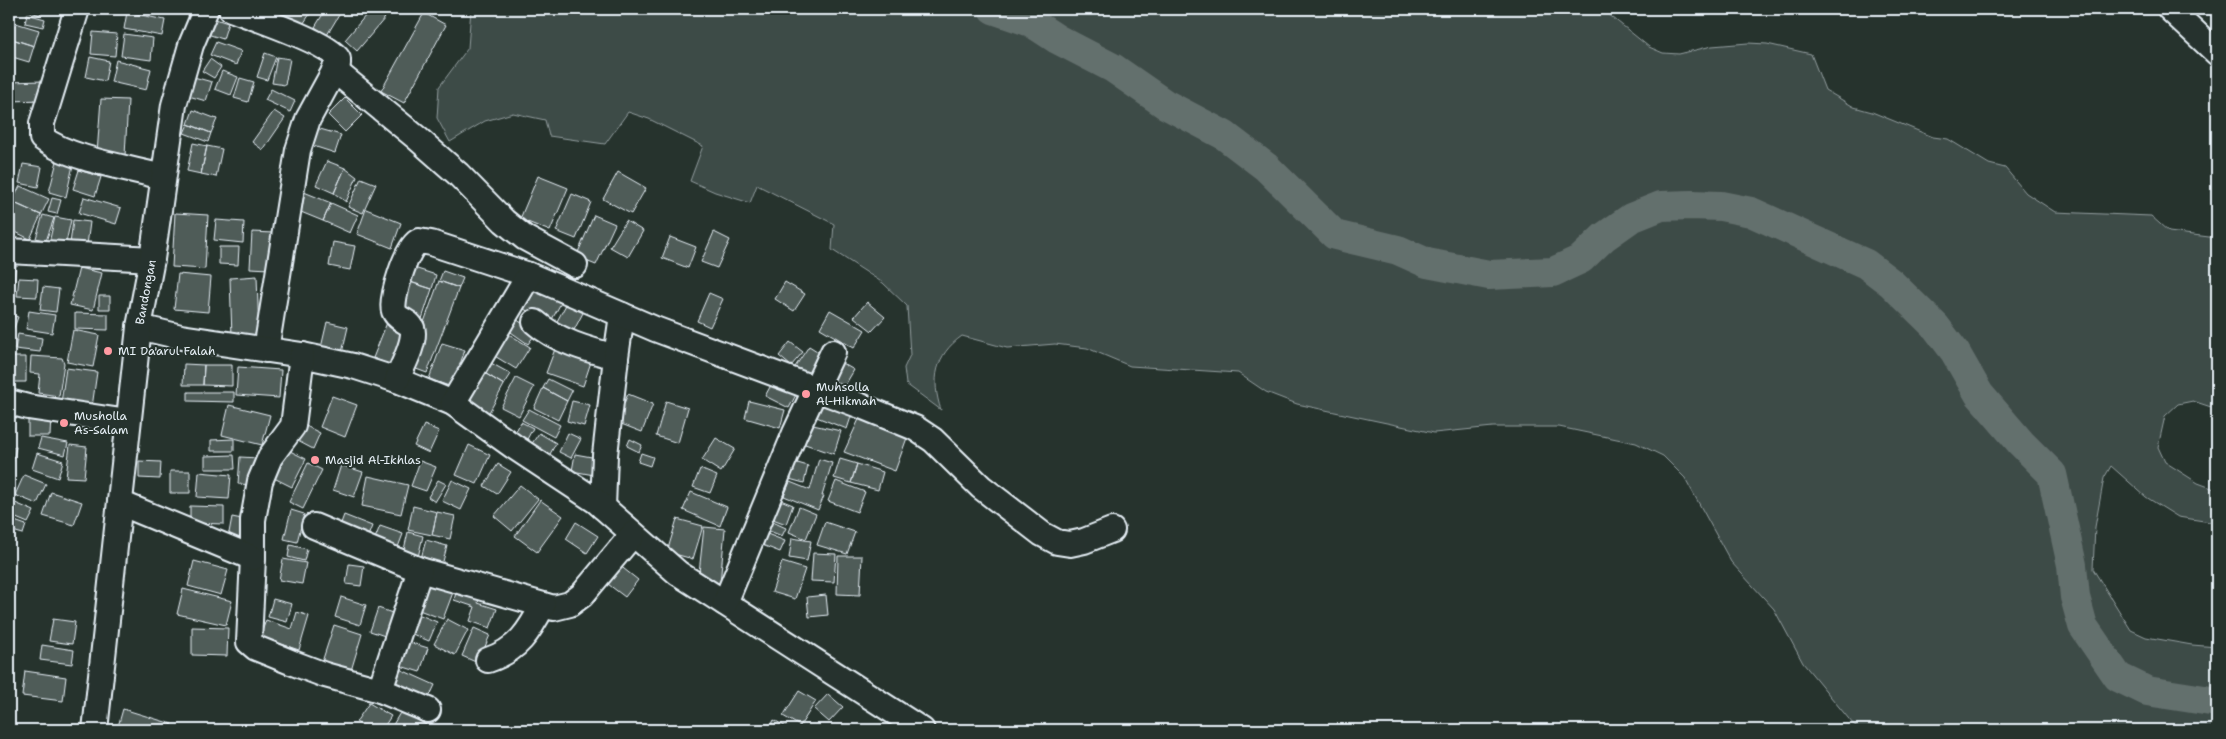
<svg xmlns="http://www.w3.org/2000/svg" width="2226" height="739" font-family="'Shantell Sans',sans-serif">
	<rect width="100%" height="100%" fill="#26332d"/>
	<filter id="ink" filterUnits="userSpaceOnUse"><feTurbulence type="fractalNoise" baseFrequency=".02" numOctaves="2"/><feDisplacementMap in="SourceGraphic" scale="10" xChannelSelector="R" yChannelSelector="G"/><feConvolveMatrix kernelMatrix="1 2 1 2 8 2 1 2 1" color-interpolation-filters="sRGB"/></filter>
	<g filter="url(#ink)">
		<path fill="#3e4b47" stroke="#939ea0" d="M471 9H1602L1649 47 1663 53 1679 54 1712 46 1748 43 1767 44 1811 54 1825 90 1854 107 1872 112 1933 137 1948 139 1989 164 2005 168 2026 193 2055 212 2151 216 2169 232 2217 238V409L2193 401 2178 404 2165 416 2158 447 2165 462 2198 483 2217 490V523L2178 517 2146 497 2111 466 2104 478 2095 527 2093 569 2131 630 2146 637 2192 645 2217 647V730H1862L1853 724 1803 663 1774 609 1731 562 1685 478 1663 456 1636 443 1559 427H1493L1434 433 1297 404 1266 392 1238 373 1130 366 1087 348 1055 344 1007 348 962 336C935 355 931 380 941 410L906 384 904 368 910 355 907 306 883 283 832 250 834 224 757 185 750 203 715 192 690 181 703 146 649 119 628 112 605 144 549 136 545 120 513 113 485 121 450 142 437 118 439 87 468 48Z"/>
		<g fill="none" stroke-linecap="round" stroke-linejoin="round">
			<path stroke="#636f6d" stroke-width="30" d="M993 9 1031 22 1057 39 1113 68 1165 104 1224 135 1266 167 1335 235 1398 250 1427 263 1489 275 1553 272 1581 259 1604 237 1631 218 1661 206 1691 205 1721 206 1751 212 1866 264 1891 283 1936 327 1955 352 1979 394 2021 443 2052 474 2072 565 2075 597 2083 626 2118 677 2147 691 2217 702"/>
		</g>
		<path fill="#505c59" stroke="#e8f1f8" d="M22 9H42L40 15Z
			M134 9H156L155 14Z
			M268 9H308L312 11 297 33 265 13Z
			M326 9 342 10 327 35 315 27Z
			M371 9 385 18 357 51 345 40Z
			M127 12 165 20 162 36 124 29Z
			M424 13 446 25 404 103 381 91Z
			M27 14 45 19 43 27 25 23Z
			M209 17 228 23 223 39 204 33Z
			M9 21 39 30 34 46 9 38Z
			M93 32 117 34 115 56 91 54Z
			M124 34 153 38 151 60 121 56Z
			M9 38 34 46 29 62 9 56Z
			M216 42 241 51 236 65 210 55Z
			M265 53 276 57 267 80 257 77Z
			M90 57 109 61 105 81 86 77Z
			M277 57 290 59 285 85 272 83Z
			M210 59 221 67 214 78 202 71Z
			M116 60 151 69 146 90 111 82Z
			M222 71 238 77 231 95 215 89Z
			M190 76 212 82 206 101 185 95Z
			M240 78 254 82 248 102 234 98Z
			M43 81 44 100 9 101V82Z
			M271 89 295 101 290 112 265 100Z
			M345 98 362 115 345 132 328 115Z
			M101 99 128 100 125 156 97 154Z
			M193 110 217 119 211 133 188 124Z
			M274 111 285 118 263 150 252 142Z
			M188 124 211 133 208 142 184 133Z
			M313 127 341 135 335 153 307 144Z
			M193 143 207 146 201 174 187 171Z
			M207 146 222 149 216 177 201 174Z
			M57 161 73 165 66 197 49 192Z
			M327 161 345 168 334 193 316 185Z
			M23 164 42 167 38 187 19 183Z
			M345 168 357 177 346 202 334 193Z
			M79 170 101 177 95 196 73 189Z
			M618 172 646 188 631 214 603 199Z
			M538 176 568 188 550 231 520 219Z
			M361 178 376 184 363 213 348 207Z
			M20 186 49 199 41 215 12 202Z
			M304 192 331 203 323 221 296 210Z
			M572 194 591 202 576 239 556 231Z
			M84 197 121 208 116 224 79 213Z
			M52 198 61 200 57 214 48 212Z
			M12 202 41 215 30 239 9 229V210Z
			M331 203 358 215 350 233 323 221Z
			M366 209 401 223 392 248 357 234Z
			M175 213 208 215 205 269 172 267Z
			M43 215 54 218 46 241 36 238Z
			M594 215 615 224 596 265 576 257Z
			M55 217 71 220 65 247 49 243Z
			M73 220 90 222 86 253 69 252Z
			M216 220 244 222 243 243 214 240Z
			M626 221 643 231 628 257 610 247Z
			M252 232 273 233 270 269 250 268Z
			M714 232 730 240 717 268 701 262Z
			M670 237 696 247 688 268 662 258Z
			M333 242 355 246 350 270 329 266Z
			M219 247H239L238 265 219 264Z
			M9 264H16L13 291H9Z
			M411 267 436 275 432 289 407 281Z
			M79 268 102 273 93 310 70 305Z
			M443 271 463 278 459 288 439 281Z
			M178 274 211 277 208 312 174 309Z
			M257 276 259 336 232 337 230 278Z
			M19 278 38 279 37 297 17 296Z
			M407 281 432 289 422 319 396 310Z
			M439 281 459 288 427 373 408 366Z
			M785 282 805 294 794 311 775 299Z
			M43 287 59 289 56 312 40 310Z
			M533 288 561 303 550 323 522 308Z
			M709 293 723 299 710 327 697 321Z
			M99 296H110V309H99Z
			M568 301 585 309 573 332 556 323Z
			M867 302 885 317 872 331 854 317Z
			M830 310 865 330 854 348 820 328Z
			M29 311 55 315 52 333 26 329Z
			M75 313 108 314V330L75 329Z
			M9 314 18 317 11 336 9 335Z
			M516 319 536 333 528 344 508 330Z
			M388 320 411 329 396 367 373 358Z
			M327 322 348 327 341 357 320 352Z
			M73 330 99 335 93 367 67 362Z
			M507 333 530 347 516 369 493 355Z
			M18 334 42 338 40 352 15 349Z
			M558 341 594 353 583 386 546 373Z
			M790 342 803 352 791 366 779 356Z
			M442 343 465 350 452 387 429 379Z
			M809 346 825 356 809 381 793 370Z
			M31 356 62 358 64 363 59 396 38 393 40 374 30 373Z
			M11 357H26V382H12Z
			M833 358 854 370 844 387 823 375Z
			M489 362 511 374 504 385 483 372Z
			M184 364 204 365 203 385H183Z
			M204 365H232V386L203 385Z
			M238 367 281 370 279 398 236 395Z
			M66 368 97 372 91 414 60 410Z
			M483 372 504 385 486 418 464 406Z
			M516 378 534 387 519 416 501 407Z
			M775 378 798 391 789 408 765 396Z
			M548 379 572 391 567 401 543 388Z
			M543 388 567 401 558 420 534 408Z
			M188 392H234V402L188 401Z
			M628 394 653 404 642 432 616 422Z
			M332 396 357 405 345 437 320 427Z
			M822 396 854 408 847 429 814 416Z
			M572 401 590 405 584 426 567 421Z
			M666 401 688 408 678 443 656 436Z
			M749 401 785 410 780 428 745 418Z
			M229 405 270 415 262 445 222 435Z
			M529 409 560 425 554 437 522 420Z
			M28 414H51L50 436H28Z
			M860 417 908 435 895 471 844 452Z
			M521 422 533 428 525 443 513 436Z
			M300 423 320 433 313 449 292 438Z
			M808 424 841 431 834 454 802 443Z
			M424 425 439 431 429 453 414 446Z
			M539 433 556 443 549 456 531 445Z
			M568 433 581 439 571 458 559 452Z
			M41 438 68 443 65 455 38 448Z
			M716 438 735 449 721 472 702 460Z
			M234 439V451H211V440Z
			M630 439 642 445 639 452 627 446Z
			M70 445 87 447 84 478 66 477Z
			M278 445 306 459 292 487 264 473Z
			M469 445 490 455 477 484 456 475Z
			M9 446 16 447 12 466H9Z
			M37 453 63 461 58 478 32 469Z
			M641 453 653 457 650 466 638 462Z
			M575 454 597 458 594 475 572 471Z
			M234 455 235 469H205V456Z
			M240 457 258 458 256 485 238 484Z
			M819 459 832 463 822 496H824L818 510 784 496 790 482 810 490Z
			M840 459 857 464 851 483 834 478Z
			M787 460 808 466 804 483 782 477Z
			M139 461 161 462 160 479 139 478Z
			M420 461 436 467 426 491 411 486Z
			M308 463 322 470 303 509 289 502Z
			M498 464 511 472 497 494 484 486Z
			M857 464 883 472 878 490 851 483Z
			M341 465 363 472 354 497 333 490Z
			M700 469 717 476 710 493 693 487Z
			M170 471H190V493H170Z
			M199 472 231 475 229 499 197 497Z
			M24 475 46 484 37 504 15 495Z
			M368 476 408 485 401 514 362 506Z
			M438 480 446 484 435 502 428 497Z
			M452 480 471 489 461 510 442 501Z
			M836 481 865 492 857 512 828 501Z
			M520 485 538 499 512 531 494 516Z
			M51 492 82 502 74 525 43 516Z
			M691 492 727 507 720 526 683 510Z
			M773 497 793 505 786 524 765 516Z
			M540 500 563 516 537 552 515 536Z
			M13 502 34 511 28 523 9 515Z
			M190 506 224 507V524L190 523Z
			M413 506 437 512 432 535 408 530Z
			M799 507 816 514 806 539 789 532Z
			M291 510 304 514 297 542 284 539Z
			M437 512 455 516 450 539 432 535Z
			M344 515 372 526 365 544 337 534Z
			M232 517 247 520 243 541 228 538Z
			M9 519 26 525 23 534 9 530Z
			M677 519 703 526 693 559 667 552Z
			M766 519 786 528 782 536 762 528Z
			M576 522 598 536 587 553 566 539Z
			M825 522 855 532 847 554 817 545Z
			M380 526 403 534 395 555 372 546Z
			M704 527 725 529 720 584 698 582Z
			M757 530 785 541 780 552 752 541Z
			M408 532 423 536 418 557 403 554Z
			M792 538 811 541 807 561 789 558Z
			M426 540 447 546 441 569 420 562Z
			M290 545 307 549 304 561 288 557Z
			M813 553 836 554 834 582 811 581Z
			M838 556H862L860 595 837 594Z
			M283 559 306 563 302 584 279 580Z
			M194 561 228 570 221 595 188 586Z
			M614 561 638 580 625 597 600 578Z
			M782 562 805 569 795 599 772 592Z
			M349 564 364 566 361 586 346 584Z
			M423 575 455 587 443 619 411 607Z
			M183 589 232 601 226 625 177 614Z
			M457 589 480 596 478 603 497 609 490 628 470 621 475 607 454 600Z
			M826 595 828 615 809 617 807 597Z
			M341 597 366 605 360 625 335 617Z
			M273 599 292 604 287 622 268 617Z
			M378 608 401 616 394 639 370 631Z
			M297 612 309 616 299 650 260 637 266 620 292 629Z
			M413 612 437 622 429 641 405 631Z
			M53 619 75 622 72 644 49 641Z
			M447 619 468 630 455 655 434 644Z
			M334 625 362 634 350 674 321 665Z
			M192 627 228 628 227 656 192 655Z
			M474 628 490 635 478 663 462 656Z
			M402 640 428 648 420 672 394 664Z
			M42 645 74 650 72 664 40 660Z
			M395 667 435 685 426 704 386 686Z
			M25 671 66 677 63 701 22 696Z
			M799 691 816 701 800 726 783 716Z
			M828 694 843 707 829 722 814 709Z
			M369 703 391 716 382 730H369L356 722Z
			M123 709 172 724 170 730H117Z
			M401 711 426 725 423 730H390Z
			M774 720 792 730H769Z"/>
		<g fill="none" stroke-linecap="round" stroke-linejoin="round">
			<g stroke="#e8f1f8" stroke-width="28">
				<g id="minor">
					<path d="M77 9 42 123V138C69 159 129 168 163 177"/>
					<path d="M231 9C252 17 328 42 338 59V64L308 119 298 150 266 350"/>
					<path d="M2170 9 2217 53"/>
					<path d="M334 70 417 138 458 174 504 221 525 238 575 265"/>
					<path d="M9 251 152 259"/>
					<path d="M535 322C556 341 589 350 616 357L605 455 603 507"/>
					<path d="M139 327 181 337 302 355 353 366 397 380 453 403 513 446 596 501 678 573 922 730"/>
					<path d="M302 355 293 426 270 457 260 481 253 520V558L249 642 256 648 293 663 325 675 380 690 428 710"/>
					<path d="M616 357 622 315"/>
					<path d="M397 380C402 366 413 348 413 333 413 320 398 322 394 311 390 300 407 245 419 241L431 243 529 275 655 329 861 406 915 428 933 440 981 487 1042 534 1057 542 1070 544 1084 541 1112 530"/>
					<path d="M9 402 28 407 128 422"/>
					<path d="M453 403 529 275"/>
					<path d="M120 503 253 558"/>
					<path d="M314 526 420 570 554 608 570 604 582 595 633 534"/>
					<path d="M725 603 795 433 833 352"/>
					<path d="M488 660C518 650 529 632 543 605"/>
					<path d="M380 690 420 570"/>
					<path id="s1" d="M95 730 139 327 152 259 174 105 191 45 206 9"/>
				</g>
			</g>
			<use href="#minor" stroke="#26332d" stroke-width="24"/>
		</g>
	</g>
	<g fill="#ff9aa2" stroke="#26332d" stroke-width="2">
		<circle cx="108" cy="351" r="5"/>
		<circle cx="806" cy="394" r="5"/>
		<circle cx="64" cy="423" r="5"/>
		<circle cx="315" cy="460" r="5"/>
	</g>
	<g text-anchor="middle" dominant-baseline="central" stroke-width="4" stroke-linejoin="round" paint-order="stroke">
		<g font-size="12" fill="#e8f1f8" stroke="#26332d">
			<text stroke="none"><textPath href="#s1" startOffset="441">Bandongan</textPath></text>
		</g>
		<g font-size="12" fill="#e8f1f8" stroke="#26332d" text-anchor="start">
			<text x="118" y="351">MI Da'arul Falah</text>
			<text x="816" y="387">Muhsolla<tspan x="816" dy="14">Al-Hikmah</tspan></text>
			<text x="74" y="416">Musholla<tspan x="74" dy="14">As-Salam</tspan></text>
			<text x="325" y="460">Masjid Al-Ikhlas</text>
		</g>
	</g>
	<rect width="2226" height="739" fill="none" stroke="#26332d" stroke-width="30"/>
	<rect x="15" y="15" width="2196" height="709" fill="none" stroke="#e8f1f8" stroke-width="2" filter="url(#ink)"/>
</svg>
